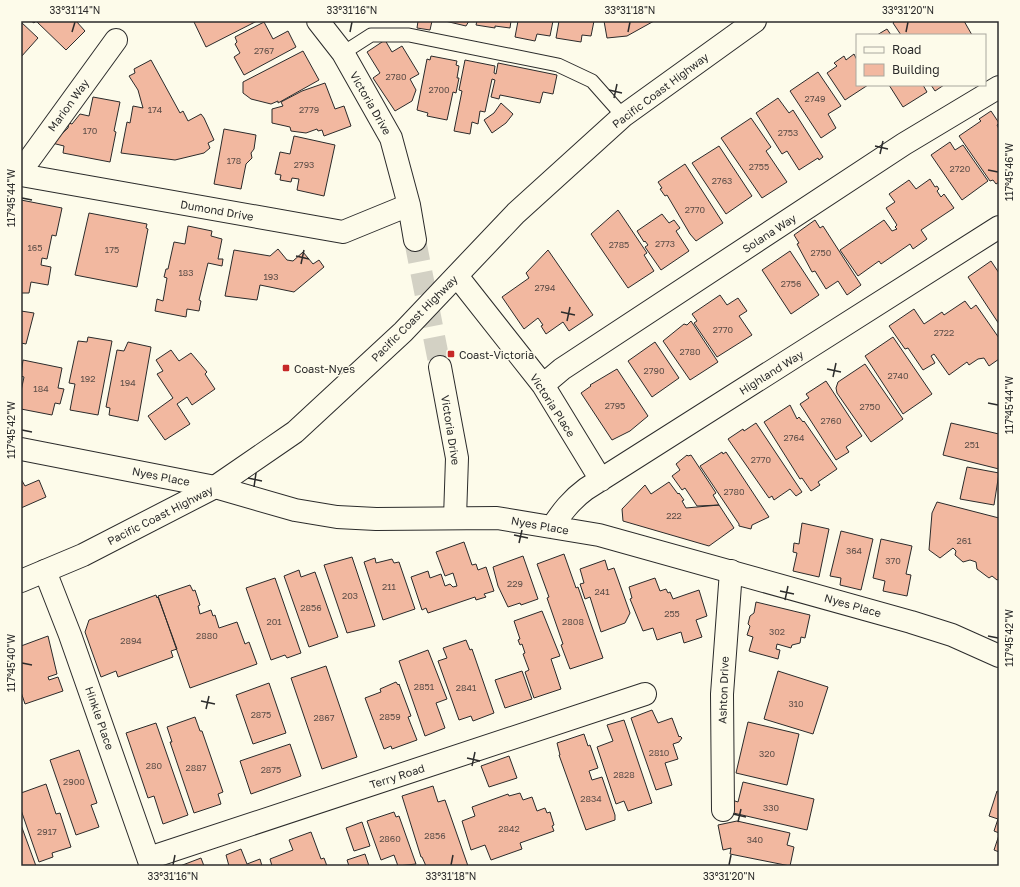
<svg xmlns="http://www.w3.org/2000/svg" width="1020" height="887" font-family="'Golos Text',sans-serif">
	<rect width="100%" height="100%" fill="#fdfbea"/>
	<path fill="#f2b8a0" stroke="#2b2b2b" d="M31 21H76L85 31 66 50 36 21 34 23Z
		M196 21H257L206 47 194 22Z
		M418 21H432L430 30 417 28Z
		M445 21H469L466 26Z
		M477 21H511L510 28 495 26V28L476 25Z
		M518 21H553L550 36 537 34 535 41 515 37Z
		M559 21H594L591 36 582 35 581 42 556 38Z
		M604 21H654L627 36 607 38Z
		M895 21H964L972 35H901L893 23Z
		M21 22 38 38 21 57Z
		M264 22 273 39 288 31 296 47 244 75 234 57 240 53 235 44 237 42 235 37Z
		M887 29 891 35H877Z
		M385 40 392 52 402 46 419 74 410 79 416 90 412 101 395 111 373 78 380 73 367 52Z
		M303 51 319 80 278 103V101L271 104 251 99 243 93V82Z
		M854 54 857 60V85H868L845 100 827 73 837 66 834 63 844 56 846 60Z
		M431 56 457 61 456 65 459 66 457 78H459L456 93 453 92 447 120 427 116 428 113 417 110 427 59 430 60Z
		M151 60 180 113 183 111 188 121 201 114 204 118 214 140 208 143 210 148 204 153 175 160 121 153 127 122 130 123 133 106 143 108 138 90 129 76 135 73 134 69Z
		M465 60 495 66 494 73 496 74 498 63 557 75 553 94 543 92 540 103 500 95 499 99 491 97 495 80 492 79 485 112 480 111 478 124 472 122 470 134 454 131 462 91 459 90Z
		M818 72 841 106 828 114 836 128 821 138 790 91Z
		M325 83 335 109 344 106 351 126 324 136 322 130 318 131 317 129 306 133 291 131 290 127 272 123V109L283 106 281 102 302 91Z
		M889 85H923L927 92 903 107Z
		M931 85H944L935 91Z
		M93 97 120 102 114 131 116 132 110 162 63 153 64 146 52 143 68 128 69 123 72 124 80 114 89 116Z
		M778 98 789 113 793 110 823 157 819 160 818 158 799 170 787 151 782 154 756 113Z
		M501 103 513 114 506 123 492 133 484 120 494 113Z
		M991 111 999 123 997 125 999 129V182L996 184 993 180 990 181 959 136 981 121 979 119Z
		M751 118 771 147 766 151 787 182 762 198 721 138Z
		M224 129 256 135 254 149 251 153 252 158 246 164 241 189 214 184Z
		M294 136 335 145 324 196 297 190 299 179 292 178 291 182 280 180 281 175 275 174 280 152 290 154Z
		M950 142 955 150 963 145 988 181 962 200 931 155Z
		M719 146 752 196 726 214 692 163Z
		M685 164 723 223 696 241 690 234 667 195 665 196 660 189 662 188 658 182Z
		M930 179 935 187 937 186 939 189 937 191 941 197 944 194 954 208 921 230 927 239 913 249 910 244 881 264 879 261 858 276 840 250 884 220 892 231 897 229 895 227 897 225 886 208 895 202 889 194 909 180 916 189Z
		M21 200 62 208 56 236 52 235 47 259 42 258 41 265 51 267 48 285 31 282 29 293H21Z
		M618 210 647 253 644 255 654 271 628 288 591 234Z
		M89 213 147 224 146 228 148 229 137 287 75 275Z
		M662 214 669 223 674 220 680 228 676 231 689 251 661 270 645 247 648 245 645 241 644 242 637 231Z
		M815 220 820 228 823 226 861 285 847 295 838 281 826 289 815 271 812 272 797 244 799 243 794 235Z
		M188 226 212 231 211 236 222 239 218 259H223L222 266 208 263 199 300 201 301 199 311 187 309 186 317 155 311 157 299 163 301 167 278 164 277 166 269H168L174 242 185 244Z
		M278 249 287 260 293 261 303 252 313 264 319 260 324 267 294 292 260 285 257 300 225 296 234 250 270 256Z
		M548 250 593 315 569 331 563 322 546 334 541 326 543 325 538 318 524 329 502 297 529 278 526 273Z
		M790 251 819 295 791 314 762 270Z
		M991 261 999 273V324L968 277Z
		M720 295 727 305 738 298 747 311 739 316 752 335 717 357 694 323 697 321 692 314Z
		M965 301 971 309 976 305 999 338V359L989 366 984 358 978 359 969 365 967 362 949 375 934 354 931 356 935 363 923 370 908 348 905 349 889 326 914 309 924 324 942 312 944 315Z
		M21 311 34 313 26 344 21 343Z
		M691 321 718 362 690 380 663 341 684 324 687 325Z
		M88 337 112 341 98 415 70 410 75 384 69 383 78 341 87 342Z
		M893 337 932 394 903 414 865 356Z
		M128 342 151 347 138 421 109 415 110 408 106 407 117 350 124 351Z
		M655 342 679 378 652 397 628 361Z
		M171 350 179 361 191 353 207 372 205 374 215 389 192 405 187 397 177 404 190 424 165 440 148 416 173 398 157 374 163 371 156 360Z
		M23 360 62 368 58 388 64 389 60 404 55 403 52 415 21 409V391L24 377 21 376Z
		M865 364 903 419 871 442 837 393 836 388 838 382Z
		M617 369 648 416 630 431 612 440 581 393 591 386 590 385Z
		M826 381 862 436 846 447 849 452 836 460 800 404 809 398 806 394Z
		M790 405 797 419 799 417 803 422 804 421 837 469 818 482 820 485 811 491 802 478 800 479 764 422Z
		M756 423 802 492 796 496 790 489 774 500 772 496 769 498 728 439 743 429 744 431Z
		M951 423 999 434V469L943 455Z
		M722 452 723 454 726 452 769 517 752 525 751 529 739 526V524L700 466Z
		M687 455 688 456 691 455 716 493 713 495 719 505 697 506 685 488 682 490 672 476 680 470 676 464Z
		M967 467 999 473 994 505 960 499Z
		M21 479 25 486 39 480 46 497 21 508Z
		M669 482 678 494 679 493 684 500 682 501 686 508 719 505 734 528 709 546 623 521 622 509 645 485 651 494Z
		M937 502 999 518V579L997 580 992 576 989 578 977 569 976 562 970 560 963 562 955 555 956 551 953 548 940 558 929 550 932 513Z
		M802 523 829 529 819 577 793 571 797 553 793 552 794 543 799 544Z
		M841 531 873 539 861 590 840 585 841 578 830 576Z
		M881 539 912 546 906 574 911 575 907 596 883 591 885 581 873 578Z
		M464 542 472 565 476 564 478 570 486 567 494 591 484 594 486 597 476 600 475 597 428 613 426 608 422 610 411 577 428 571 430 578 441 574 445 586 450 584 453 587 457 586 453 573 445 576 436 552Z
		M564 554 576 588 578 587 603 658 570 669 561 645 563 644 547 598 549 597 537 564Z
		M523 556 538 599 521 605 520 603 508 607 498 586 493 567Z
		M352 557 375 626 347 633 324 565Z
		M375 558 376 563 392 559 394 563 399 562 415 609 383 620 364 562Z
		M605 560 608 570 614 568 630 613 625 623 601 632 590 597 585 599 580 584 584 583 580 569Z
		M299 570 301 577 315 572 338 637 309 647 284 576Z
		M275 578 301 653 287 658 285 655 271 660 246 588Z
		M655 578 660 591 666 589 668 593 670 592 673 599 699 590 707 616 696 620 702 637 684 643 681 632 657 640 653 628 643 631 630 599 632 598 629 587Z
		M190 585 193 591 195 590 200 605 198 606 200 614 211 610 213 616 215 615 219 628 237 622 245 644 249 642 257 664 190 688 158 596Z
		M156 595 157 598 158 597 177 649 171 651 173 657 118 677 116 671 101 677 85 632 89 620Z
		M756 602 810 615 805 638 801 637 800 643 792 645 791 648 777 644 776 649 780 650 778 659 749 651 753 637 747 635 750 626 748 624 750 616 754 613Z
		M542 611 560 656 551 659 561 689 534 698 525 672 529 670 523 654 525 653 522 644 520 645 518 640 520 639 514 621Z
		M48 636 57 674 48 677 49 680 58 677 63 691 25 704 21 692V646Z
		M466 640 470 650 472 649 494 713 473 721 471 716 459 720 438 661 447 658 443 648Z
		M428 650 447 699 436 703 445 728 425 736 399 661Z
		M326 666 357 757 322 769 291 678Z
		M522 671 532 699 505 708 495 680Z
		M778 671 828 687 813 734 764 719Z
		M396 682 398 685 399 684 411 716 408 717 417 740 392 749 391 746 384 749 365 698 381 692 380 689Z
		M269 683 286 733 253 744 236 695Z
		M652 710 658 723 672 718 679 737 680 736 682 738 679 742 673 744 678 759 665 763 672 785 656 790 631 718Z
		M195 717 200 731H202L223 792 218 794 221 804 194 813 170 742H172L167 727Z
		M624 720 652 803 628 811 624 801 616 804 597 747 613 741 607 725Z
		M748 722 799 734 787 785 736 773Z
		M156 723 188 815 163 824 154 796 148 798 126 733Z
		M584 734 588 746 590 745 598 768 589 771 592 780 602 777 615 815V820L586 830 559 755H560L557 743Z
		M290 744 301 776 251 794 240 761Z
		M79 750 97 803 91 805 99 827 76 835 50 760Z
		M509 756 517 778 489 787 481 766Z
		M743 782 814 799 807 830 729 812 732 800 738 802Z
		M46 784 56 814 60 813 71 847 52 853 53 857 39 862 21 810V793Z
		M433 786 438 802 445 800 468 866H426L422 857H421L402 796Z
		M997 791 999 792V833L994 831 998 819 989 816Z
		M520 793 523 800 532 797 537 811 545 808 547 813 550 812 554 825 552 826 554 831 520 843 522 849 491 860 485 845 471 850 462 821 475 816 472 807 508 794 509 796Z
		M394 812 396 817 399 816 416 864 398 866 394 855 381 860 367 821Z
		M737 821 790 833 787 845 794 847 790 866 730 854 731 848 723 850 718 825Z
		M362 822 370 846 354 851 346 828Z
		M21 825 36 866H21Z
		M311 832 321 859 324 858 327 866H272L270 859 293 850 289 840Z
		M999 835V852L994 850Z
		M241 849 247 864 260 859 262 866H229L226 855Z
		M365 854 369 866H349L347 860Z
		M201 858 204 866H180Z"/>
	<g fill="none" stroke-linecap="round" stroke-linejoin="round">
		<path stroke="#d3d1c4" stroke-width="22" stroke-dasharray="22 11" stroke-linecap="butt" d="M415 240 440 367"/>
		<g stroke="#2b2b2b" stroke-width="15">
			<path id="service" d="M343 53 371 35H409L558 65 592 81 623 116"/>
		</g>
		<g stroke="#2b2b2b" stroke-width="24">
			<path id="minor" d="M318 21 343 53 391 138 409 205 415 240
				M21 171 116 40
				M21 175 343 232 409 205
				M440 367 457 458 455 518
				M21 449 215 487
				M45 571 70 635 151 866
				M723 810 722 694 731 571
				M149 858 645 694"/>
		</g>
		<g stroke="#2b2b2b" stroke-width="24">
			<path id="tertiary" d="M457 276 543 385 601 480
				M543 385 562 369 904 144 999 87
				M215 487 295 510 337 517 376 519 497 518 599 535 911 622 952 635 999 656
				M552 527C562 512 571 500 586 489L999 227"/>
		</g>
		<g stroke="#2b2b2b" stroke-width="24">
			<path id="trunk" d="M21 581 83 555 215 487 295 432 403 332 516 213 623 116 755 21"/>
		</g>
		<use href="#service" stroke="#fdfbea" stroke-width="13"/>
		<use href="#minor" stroke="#fdfbea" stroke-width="22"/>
		<use href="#tertiary" stroke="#fdfbea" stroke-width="22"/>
		<use href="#trunk" stroke="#fdfbea" stroke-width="22"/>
	</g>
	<path fill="none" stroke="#2b2b2b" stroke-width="1.5" d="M72 32 75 22M350 32 352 22M628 32 630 22M906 32 908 22M609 90 622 93M614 98 617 84M875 146 888 149M880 154 883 141M988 170 998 172M22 198 32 200M296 256 309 259M301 264 304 250M561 312 575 315M567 321 570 307M827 369 841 372M833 377 836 363M988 403 998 405M22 430 32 432M248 478 262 481M254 487 256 473M514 535 528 538M519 543 522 530M780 591 794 594M785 600 788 586M988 636 998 638M22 663 32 665M201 701 215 704M206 709 209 696M467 758 480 761M472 766 475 752M733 814 746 817M738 822 741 809M173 865 175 855M451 865 453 855M729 865 731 855"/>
	<g fill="#c62828" stroke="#fdfbea" stroke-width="1.5">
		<rect x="447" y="350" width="8" height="8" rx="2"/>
		<rect x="282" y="364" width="8" height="8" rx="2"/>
	</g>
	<g text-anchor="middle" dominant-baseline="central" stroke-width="3" stroke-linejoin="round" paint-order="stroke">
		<g font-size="9" fill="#5d4e48">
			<text x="264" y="50">2767</text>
			<text x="396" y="76">2780</text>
			<text x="439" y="89">2700</text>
			<text x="815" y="98">2749</text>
			<text x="155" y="109">174</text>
			<text x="309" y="109">2779</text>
			<text x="90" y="130">170</text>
			<text x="788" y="132">2753</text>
			<text x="234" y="160">178</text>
			<text x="304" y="164">2793</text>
			<text x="759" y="166">2755</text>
			<text x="960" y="168">2720</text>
			<text x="722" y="180">2763</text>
			<text x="695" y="209">2770</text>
			<text x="665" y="243">2773</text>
			<text x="619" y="244">2785</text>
			<text x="35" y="247">165</text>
			<text x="112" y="249">175</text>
			<text x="821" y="252">2750</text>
			<text x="186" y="272">183</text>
			<text x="271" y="276">193</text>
			<text x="791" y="283">2756</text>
			<text x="545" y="287">2794</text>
			<text x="723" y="329">2770</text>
			<text x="944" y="332">2722</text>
			<text x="690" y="351">2780</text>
			<text x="654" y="370">2790</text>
			<text x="898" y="375">2740</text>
			<text x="88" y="378">192</text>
			<text x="128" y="382">194</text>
			<text x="41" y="388">184</text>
			<text x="615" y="405">2795</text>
			<text x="870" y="406">2750</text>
			<text x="831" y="420">2760</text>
			<text x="794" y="437">2764</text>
			<text x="972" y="444">251</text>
			<text x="761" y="459">2770</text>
			<text x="734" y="491">2780</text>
			<text x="674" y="515">222</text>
			<text x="964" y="540">261</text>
			<text x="854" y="550">364</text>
			<text x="893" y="560">370</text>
			<text x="515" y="583">229</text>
			<text x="389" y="586">211</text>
			<text x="602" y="591">241</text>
			<text x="350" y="595">203</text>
			<text x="311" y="607">2856</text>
			<text x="672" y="613">255</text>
			<text x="274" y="621">201</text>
			<text x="573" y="621">2808</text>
			<text x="777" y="631">302</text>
			<text x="207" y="635">2880</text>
			<text x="131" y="640">2894</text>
			<text x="424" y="686">2851</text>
			<text x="466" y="687">2841</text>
			<text x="796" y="703">310</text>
			<text x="261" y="714">2875</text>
			<text x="390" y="716">2859</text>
			<text x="324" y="717">2867</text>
			<text x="659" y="752">2810</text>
			<text x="767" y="753">320</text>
			<text x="154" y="765">280</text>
			<text x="196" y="767">2887</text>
			<text x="271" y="769">2875</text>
			<text x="624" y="774">2828</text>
			<text x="74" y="781">2900</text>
			<text x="591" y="798">2834</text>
			<text x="771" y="807">330</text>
			<text x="509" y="828">2842</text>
			<text x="47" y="831">2917</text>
			<text x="435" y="835">2856</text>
			<text x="390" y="838">2860</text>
			<text x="755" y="839">340</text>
		</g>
		<g font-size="11" fill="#2b2b2b" stroke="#fdfbea">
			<text transform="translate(660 90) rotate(-37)">Pacific Coast Highway</text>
			<text transform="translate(371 103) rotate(60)">Victoria Drive</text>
			<text transform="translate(68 105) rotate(-54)">Marion Way</text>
			<text transform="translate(217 210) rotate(10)">Dumond Drive</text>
			<text transform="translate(769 233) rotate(-33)">Solana Way</text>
			<text transform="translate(414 318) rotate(-45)">Pacific Coast Highway</text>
			<text transform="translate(771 372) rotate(-32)">Highland Way</text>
			<text transform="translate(553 405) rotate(57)">Victoria Place</text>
			<text transform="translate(451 430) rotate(81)">Victoria Drive</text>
			<text transform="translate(161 476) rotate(11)">Nyes Place</text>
			<text transform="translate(160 515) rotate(-27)">Pacific Coast Highway</text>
			<text transform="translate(540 525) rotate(10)">Nyes Place</text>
			<text transform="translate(853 605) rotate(16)">Nyes Place</text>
			<text transform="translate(723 690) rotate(-88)">Ashton Drive</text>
			<text transform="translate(100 718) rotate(71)">Hinkle Place</text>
			<text transform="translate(397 776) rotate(-18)">Terry Road</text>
		</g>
		<g font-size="11" fill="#2b2b2b" stroke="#fdfbea" text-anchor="start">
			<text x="459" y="354">Coast-Victoria</text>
			<text x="294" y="368">Coast-Nyes</text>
		</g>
	</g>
	<rect width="1020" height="887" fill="none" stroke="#fdfbea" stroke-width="44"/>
	<rect x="856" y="34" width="130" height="52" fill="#fdfbea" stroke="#a9a89e"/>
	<rect x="864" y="47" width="20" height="6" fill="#fdfbea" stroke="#a9a89e"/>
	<text x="892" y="54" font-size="12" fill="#2b2b2b">Road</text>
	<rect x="864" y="64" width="20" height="12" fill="#f2b8a0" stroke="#a9a89e"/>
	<text x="892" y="74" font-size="12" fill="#2b2b2b">Building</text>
	<rect x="22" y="22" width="976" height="843" fill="none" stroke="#2b2b2b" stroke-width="1.5"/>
	<g font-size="10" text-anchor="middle" fill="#2b2b2b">
		<text x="75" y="14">33°31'14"N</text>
		<text x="352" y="14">33°31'16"N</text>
		<text x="630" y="14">33°31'18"N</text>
		<text x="908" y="14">33°31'20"N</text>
		<text transform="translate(1009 172) rotate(-90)" y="4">117°45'46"W</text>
		<text transform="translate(11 198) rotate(-90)" y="4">117°45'44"W</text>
		<text transform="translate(1009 405) rotate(-90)" y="4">117°45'44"W</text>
		<text transform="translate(11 430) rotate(-90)" y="4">117°45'42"W</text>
		<text transform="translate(1009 638) rotate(-90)" y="4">117°45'42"W</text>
		<text transform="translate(11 663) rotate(-90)" y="4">117°45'40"W</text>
		<text x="173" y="880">33°31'16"N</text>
		<text x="451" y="880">33°31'18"N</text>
		<text x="729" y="880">33°31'20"N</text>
	</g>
</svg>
